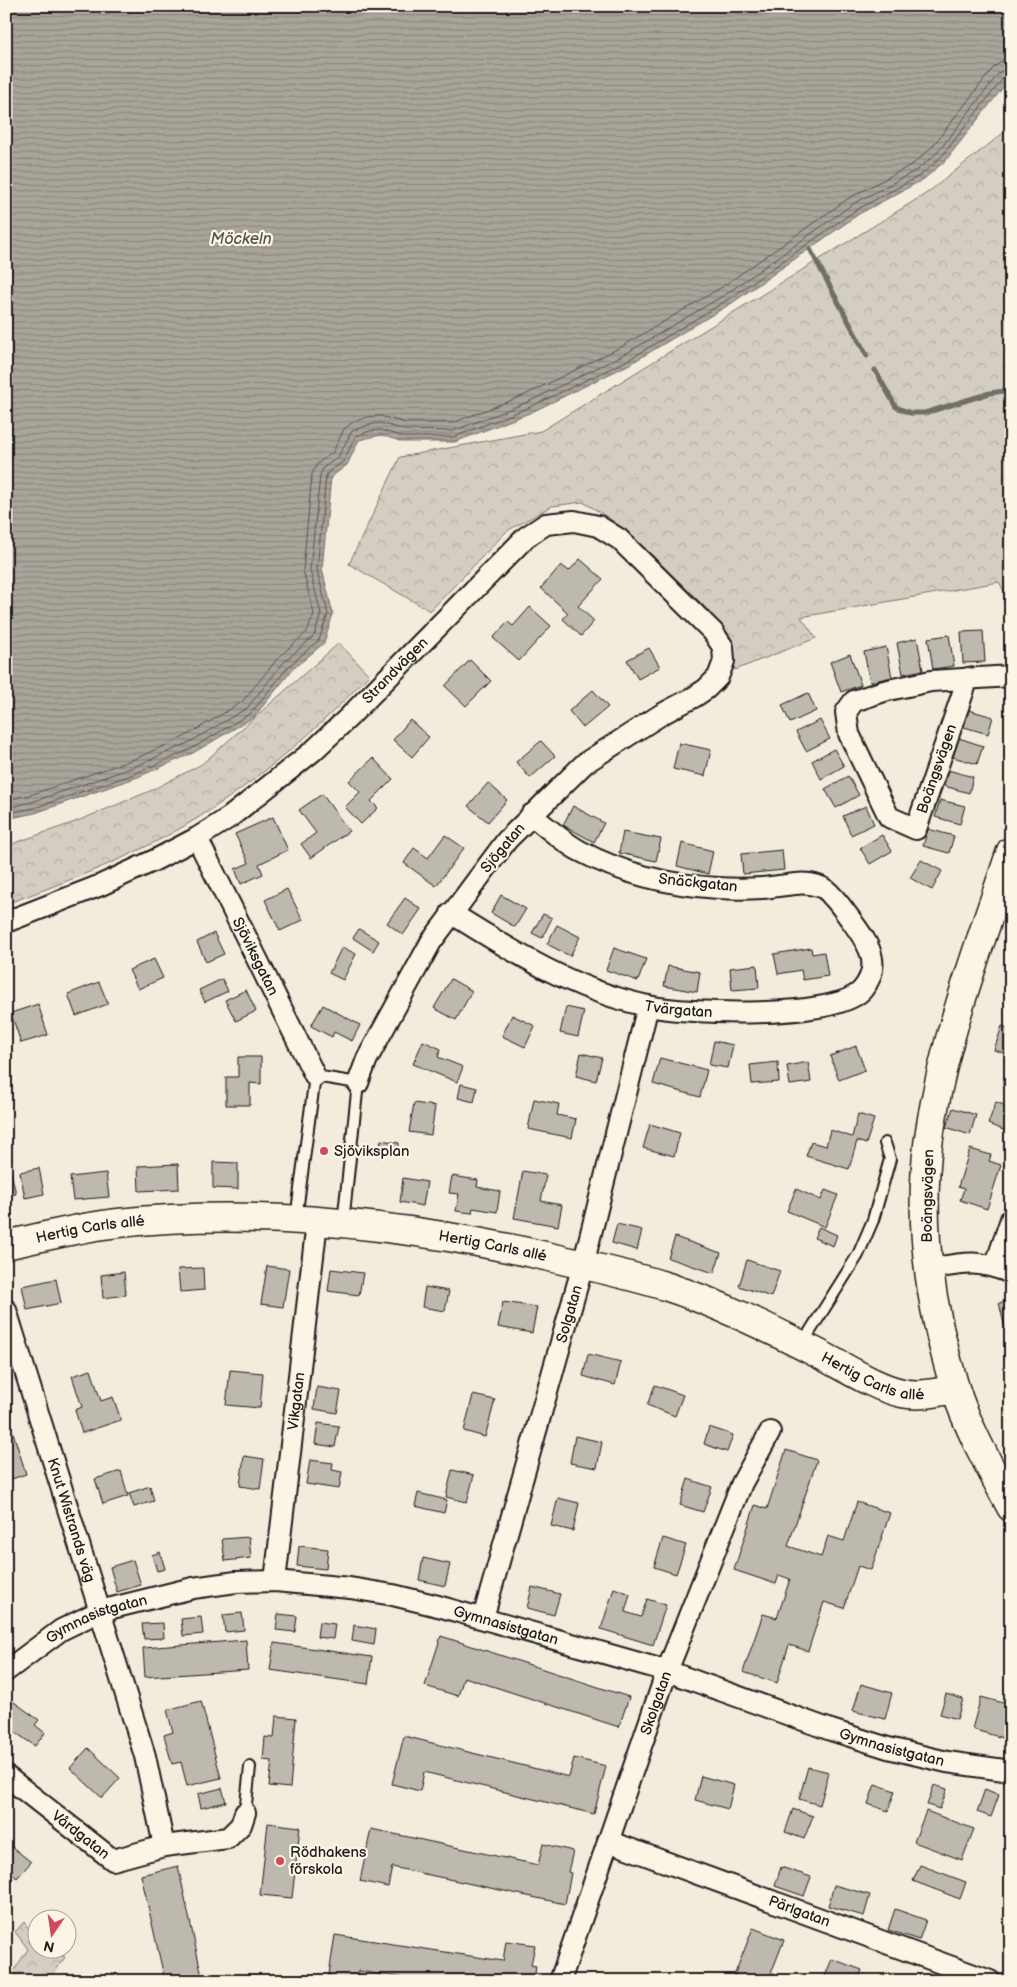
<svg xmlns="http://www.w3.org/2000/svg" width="1017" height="1987" font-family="'Balsamiq Sans',sans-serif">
	<defs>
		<pattern id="forest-crowns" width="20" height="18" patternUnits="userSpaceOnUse" patternTransform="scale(1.25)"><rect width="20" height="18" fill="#d3cec1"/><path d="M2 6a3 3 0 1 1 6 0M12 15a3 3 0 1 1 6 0" fill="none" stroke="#b5b0a5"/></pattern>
		<pattern id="water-rules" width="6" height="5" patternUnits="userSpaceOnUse" patternTransform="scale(1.25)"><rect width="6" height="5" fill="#aaa59b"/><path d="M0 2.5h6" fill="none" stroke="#8a867e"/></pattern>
	</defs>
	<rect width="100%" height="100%" fill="#f3ecdd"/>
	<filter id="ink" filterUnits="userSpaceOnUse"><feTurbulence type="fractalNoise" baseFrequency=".02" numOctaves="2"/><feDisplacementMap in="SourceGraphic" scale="10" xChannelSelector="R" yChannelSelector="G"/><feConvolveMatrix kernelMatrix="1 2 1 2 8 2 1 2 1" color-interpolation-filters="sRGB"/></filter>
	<g filter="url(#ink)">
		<path fill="url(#forest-crowns)" stroke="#78756e" d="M1011 127V619L1004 591 999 582 801 617 816 638 735 670 730 636 703 605 645 548 609 518 583 502 552 506 507 531 430 611 349 564 400 457 541 431 927 193Z
			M339 643 369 675C310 738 235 801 157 841 109 866 57 885 6 904V846L75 822 150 791 202 764Z
			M24 1922 37 1940 38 1950H52L65 1957 49 1981H21L13 1972 28 1949 15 1932Z"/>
		<path fill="url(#water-rules)" stroke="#716e68" d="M6 6H1011V76L1001 90 946 160 924 179 859 214 732 303 630 364 532 412 455 442H403L381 435 359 440 347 465 331 477 322 569 333 614 324 643 293 669 254 717 193 753 138 777 35 813 6 819Z"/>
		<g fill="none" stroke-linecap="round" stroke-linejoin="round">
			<path stroke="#55534f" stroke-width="1" d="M6 800 30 795 132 760 184 737 242 702 279 657 307 632 314 614 303 570 312 474 317 464 333 452 344 429 353 422 367 417 380 416 406 423H452L525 395 621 347 722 287 849 198 913 164 932 147 994 67 1002 61 1011 60
				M6 808 32 802 134 767 188 743 247 708 284 662 314 636 321 614 310 570 320 476 323 468 338 457 352 431 368 425 380 423 405 430 453 431 528 402 625 354 726 294 853 204 917 170 938 152 1000 72 1005 68 1011 67
				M6 814 34 808 137 773 191 749 251 713 289 666 319 640 328 614 317 570 326 476 328 472 343 462 356 436 370 431 380 430 404 437H454L530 407 628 360 729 299 856 210 921 175 942 156 1005 76 1011 74"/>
			<path stroke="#716e68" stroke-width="5" d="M810 249 867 356
				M875 370 896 407 910 413H925L990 393 1011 390"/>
		</g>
		<path fill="#beb9ae" stroke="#1c1c1c" d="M580 559 603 579 578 606 594 621 581 636 563 619 568 613 541 588 561 565 569 571Z
			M530 607 551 626 519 661 493 638 508 622 513 626Z
			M983 631 985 662 963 663 961 632Z
			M949 635 954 666 933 669 928 638Z
			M917 638 923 670 903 674 897 643Z
			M886 647 892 677 870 682 864 652Z
			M649 648 660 667 638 679 627 660Z
			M850 654 861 685 841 692 830 662Z
			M470 660 491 681 466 706 445 686Z
			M593 690 608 707 583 728 569 711Z
			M808 693 816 711 790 723 782 705Z
			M969 710 993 717 988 734 964 727Z
			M410 720 429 737 412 757 393 740Z
			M820 720 830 739 806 751 796 732Z
			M959 738 983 746 977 764 953 757Z
			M541 741 555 756 530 778 516 762Z
			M679 743 711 750 705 776 673 769Z
			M834 749 844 766 821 779 812 761Z
			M373 758 393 779 371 801 378 808 361 824 345 807 360 792 349 781Z
			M948 770 973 777 969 793 944 786Z
			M848 776 859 795 836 808 825 789Z
			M488 783 507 800 488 822 468 806Z
			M322 794 349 831 311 858 301 844 316 833 299 810Z
			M940 800 965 806 960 824 935 817Z
			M573 806 604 823 594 842 563 825Z
			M866 806 874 824 851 835 843 816Z
			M273 817 288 850 259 864 263 874 241 884 235 869 249 863 235 834Z
			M928 829 954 836 949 853 923 846Z
			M623 832 661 839 656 861 619 853Z
			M445 835 464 848 436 886 404 863 414 848 428 858Z
			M882 835 892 851 870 864 860 848Z
			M682 843 713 851 708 874 677 866Z
			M782 850 784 870 743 874 741 854Z
			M921 860 942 871 932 890 910 878Z
			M287 889 303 920 280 931 265 900Z
			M501 895 526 909 515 927 491 913Z
			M405 898 421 909 403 935 387 923Z
			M543 914 552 918 542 938 532 933Z
			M557 925 580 937 570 956 547 944Z
			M359 929 379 941 373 951 353 938Z
			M214 933 224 954 206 962 197 942Z
			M342 947 356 954 343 980 329 973Z
			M614 948 646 959 638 981 606 970Z
			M811 948 812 954 824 952 828 976 803 980 801 970 778 974 774 954Z
			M154 959 163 978 138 989 129 970Z
			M757 965 759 988 732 990 730 968Z
			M668 966 700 972 697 992 664 986Z
			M222 979 228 991 205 1002 199 990Z
			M451 979 472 991 456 1020 434 1008Z
			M99 982 108 1004 76 1016 68 994Z
			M246 990 256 1011 236 1021 225 1000Z
			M38 1004 48 1035 21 1043 11 1013Z
			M323 1005 360 1025 352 1041 334 1032 332 1037 311 1026Z
			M566 1007 584 1011 578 1037 560 1033Z
			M512 1015 535 1026 525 1047 502 1036Z
			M1002 1026 1011 1029V1055L994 1050Z
			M423 1041 441 1049 438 1057 463 1067 457 1082 413 1064Z
			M714 1041 733 1045 728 1068 709 1065Z
			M856 1046 865 1070 839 1080 830 1056Z
			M581 1053 602 1058 596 1081 576 1076Z
			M238 1057H261V1084L250 1083V1105H226V1077H238Z
			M660 1058 707 1070 700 1097 653 1084Z
			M778 1062 779 1082 752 1084 750 1065Z
			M808 1062 811 1082 790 1085 787 1066Z
			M461 1084 477 1088 474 1102 458 1098Z
			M534 1099 559 1104 557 1115 576 1119 572 1138 528 1129Z
			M996 1102 1011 1108V1118L1006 1131 988 1124Z
			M414 1103 435 1106 431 1135 409 1132Z
			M953 1108 976 1115 970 1135 946 1127Z
			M858 1114 874 1119 866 1144 857 1141 849 1169 806 1156 811 1142 826 1146 830 1130 852 1137Z
			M650 1124 680 1133 674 1156 643 1148Z
			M381 1140 399 1143 398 1155 379 1153Z
			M970 1149 991 1155 989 1161 1001 1165 987 1209 960 1200 964 1189 958 1187Z
			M213 1162 238 1163V1189L213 1188Z
			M178 1164 179 1189 139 1191 138 1166Z
			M39 1168 44 1194 25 1198 20 1172Z
			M523 1171 546 1175 541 1201 562 1205 558 1226 514 1218Z
			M11 1172 16 1194 6 1196V1173Z
			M106 1173 109 1197 73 1200 70 1177Z
			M452 1176 478 1180 477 1187 500 1191 497 1212 473 1208 472 1213 456 1211 459 1194 449 1193Z
			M403 1178 427 1182 423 1206 400 1202Z
			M796 1189 821 1200 825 1190 838 1195 825 1227 787 1211Z
			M617 1224 642 1230 637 1250 612 1243Z
			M819 1227 837 1235 833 1246 814 1238Z
			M675 1237 721 1253 714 1273 668 1258Z
			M747 1260 780 1271 771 1297 739 1286Z
			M267 1266 289 1269 283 1307 261 1304Z
			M203 1268 204 1290 180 1292 178 1269Z
			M331 1269 363 1273 359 1295 328 1291Z
			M124 1272 126 1295 103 1298 101 1275Z
			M56 1279 61 1303 27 1310 22 1286Z
			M425 1287 449 1291 445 1311 422 1307Z
			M1011 1300V1349H1010L999 1303Z
			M503 1302 537 1307 532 1333 498 1327Z
			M588 1354 621 1362 615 1385 583 1376Z
			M91 1370 101 1401 113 1397 121 1420 82 1433 75 1410 82 1407 72 1376Z
			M230 1370 263 1373 260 1408 226 1405Z
			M655 1385 683 1395 675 1416 647 1405Z
			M317 1387 341 1391 337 1413 314 1409Z
			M473 1395 495 1400 485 1437 464 1431Z
			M318 1423 339 1426 335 1447 315 1444Z
			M11 1426 26 1474 6 1481V1427Z
			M709 1427 733 1435 727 1452 704 1444Z
			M575 1436 602 1442 597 1468 570 1463Z
			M786 1450 817 1460 788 1546 821 1557 828 1536 844 1541 857 1502 890 1513 871 1570 858 1566 844 1608 824 1602 808 1651 789 1645 777 1683 743 1672 763 1614 777 1618 790 1579 779 1575 776 1584 734 1570 755 1505 767 1509Z
			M244 1456 264 1459 260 1489 240 1486Z
			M310 1460 333 1463 332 1470 342 1472 339 1489 306 1484Z
			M452 1470 474 1475 467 1502 446 1497Z
			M121 1471 128 1496 103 1504 95 1479Z
			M688 1479 712 1487 703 1512 680 1505Z
			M150 1486 154 1501 134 1507 129 1493Z
			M418 1493 447 1500 444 1513 415 1506Z
			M558 1498 579 1503 573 1531 551 1526Z
			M249 1537 251 1558 225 1561 222 1539Z
			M663 1538 686 1545 676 1574 654 1567Z
			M299 1546 328 1549 326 1569 297 1566Z
			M160 1552 165 1569 157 1571 152 1555Z
			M423 1558 450 1564 445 1586 419 1580Z
			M133 1560 141 1585 117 1592 110 1567Z
			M532 1587 560 1594 554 1615 527 1608Z
			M614 1588 630 1594 625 1612 641 1617 647 1599 666 1605 653 1645 601 1629Z
			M242 1613 244 1630 225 1632 223 1615Z
			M278 1614 297 1616 295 1632 276 1630Z
			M201 1617 203 1634 183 1636 181 1619Z
			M319 1622 335 1624 333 1639 317 1637Z
			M163 1623 164 1638 144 1639 142 1624Z
			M354 1625 376 1629 374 1645 352 1641Z
			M441 1636 629 1697 619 1727 464 1677 458 1696 425 1686Z
			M246 1640 248 1670 145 1677 143 1648Z
			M274 1643 372 1657 368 1684 270 1670Z
			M861 1684 892 1693 885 1719 853 1711Z
			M946 1694 963 1699 957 1719 940 1714Z
			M981 1697 1011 1705V1722L1006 1739 972 1729Z
			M201 1701 221 1778 187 1786 181 1762 172 1764 164 1735 173 1732 167 1710Z
			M14 1702 39 1720 35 1725 45 1733 35 1746 6 1726V1713Z
			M276 1716 296 1718 290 1788 269 1786 272 1761 263 1760 265 1737 274 1738Z
			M404 1736 569 1777 574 1758 606 1766 594 1814 424 1772 420 1791 392 1784Z
			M88 1748 120 1778 102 1798 70 1768Z
			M808 1767 829 1772 820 1805 799 1799Z
			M701 1776 734 1785 728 1809 695 1800Z
			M875 1784 895 1791 888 1811 868 1804Z
			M934 1785 947 1789 940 1809 927 1805Z
			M222 1788 226 1802 201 1808 198 1794Z
			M985 1789 999 1795 991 1817 977 1812Z
			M793 1809 813 1816 804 1839 785 1832Z
			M926 1811 974 1829 962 1860 914 1842Z
			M268 1823 300 1827 292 1898 260 1895Z
			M371 1829 538 1865 543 1844 573 1851 568 1872 571 1873 565 1904 392 1867 388 1887 360 1881Z
			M7 1843 31 1862 17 1878 6 1869Z
			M920 1865 966 1882 960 1899 913 1881Z
			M178 1866 203 1981H165L141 1875Z
			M781 1867 811 1877 804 1896 775 1886Z
			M834 1885 870 1895 864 1916 828 1906Z
			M895 1909 926 1920 919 1940 888 1930Z
			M753 1928 784 1940 768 1981H732Z
			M335 1935 503 1961 506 1941 535 1945 531 1965 536 1966 534 1981H424L358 1971 357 1981H328Z
			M832 1959 862 1970 858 1981H823Z"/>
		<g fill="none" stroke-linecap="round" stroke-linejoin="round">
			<g stroke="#1c1c1c" stroke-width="14">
				<path id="lane" d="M296 1219 315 1076 358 1083 343 1223
					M802 1344 858 1255 873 1220 890 1159 885 1143
					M245 1813 250 1767"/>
			</g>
			<g stroke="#1c1c1c" stroke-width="24">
				<g id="street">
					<path d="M968 678 916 829 889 817 849 734 846 712 854 701 884 691 931 681 1011 676"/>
					<path id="s1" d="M197 838 315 1076"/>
					<path id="s2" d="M451 913C513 952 575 991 648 1006 686 1014 835 1020 862 990 884 964 867 942 851 920 845 912 839 903 832 896 829 892 823 887 818 886 801 880 780 887 762 888 748 889 732 889 718 888 670 885 623 874 580 851 563 842 547 827 531 815"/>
					<path id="s3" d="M6 922 101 885 155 860 197 838 230 817 313 751 348 718 526 537 546 524 574 521 598 526 619 539 713 632 723 647 724 661 718 677 706 689 694 697 662 714 585 763 507 840 431 942 367 1059 358 1083"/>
					<path d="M995 1267 1011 1219"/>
					<path d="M929 1269C964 1263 977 1259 1011 1273"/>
					<path id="s4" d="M6 1310 145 1756 164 1846"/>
					<path id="s5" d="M275 1581 317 1222"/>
					<path id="s6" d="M483 1618 583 1265 648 1006"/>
					<path id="s7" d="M6 1671 61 1630 100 1611 193 1588 236 1582 275 1581 350 1588 393 1595 438 1606 667 1671 831 1730 888 1748 947 1762 1011 1771"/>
					<path id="s8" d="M6 1776 113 1860 164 1846 228 1838 241 1825 245 1813"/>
					<path id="s9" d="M608 1841 990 1981"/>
					<path id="s10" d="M560 1981 667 1671 742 1483 770 1432"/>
				</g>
			</g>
			<g stroke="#1c1c1c" stroke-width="31">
				<g id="secondary">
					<path d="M1011 851C979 947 941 1045 928 1145 918 1226 931 1310 955 1388 968 1429 991 1469 1011 1507"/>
					<path id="s11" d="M6 1245C43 1237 80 1227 118 1223 263 1208 411 1225 554 1258 592 1267 631 1275 668 1287 720 1304 769 1328 817 1353 843 1366 874 1387 902 1393 920 1397 938 1392 955 1389"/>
				</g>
			</g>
			<use href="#lane" stroke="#fcf5e5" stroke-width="10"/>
			<use href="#street" stroke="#fcf5e5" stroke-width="20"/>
			<use href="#secondary" stroke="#fcf5e5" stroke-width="28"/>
		</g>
	</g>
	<g fill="#d1495b" stroke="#fcf5e5" stroke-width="2">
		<circle cx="324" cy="1151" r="5"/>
		<circle cx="280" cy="1861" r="5"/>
	</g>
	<g text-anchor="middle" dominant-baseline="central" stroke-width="4.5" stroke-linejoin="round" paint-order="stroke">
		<g font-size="15" fill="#1c1c1c" stroke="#fcf5e5">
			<text stroke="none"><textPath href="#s3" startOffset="469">Strandvägen</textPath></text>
			<text transform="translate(937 769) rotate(-71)">Boängsvägen</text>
			<text transform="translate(503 848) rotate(-50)">Sjögatan</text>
			<text transform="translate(698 883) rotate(6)">Snäckgatan</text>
			<text stroke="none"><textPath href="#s1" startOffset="132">Sjöviksgatan</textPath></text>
			<text stroke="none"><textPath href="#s2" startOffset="250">Tvärgatan</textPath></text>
			<text transform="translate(928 1196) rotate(-89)">Boängsvägen</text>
			<text stroke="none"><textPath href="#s11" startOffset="86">Hertig Carls allé</textPath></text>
			<text stroke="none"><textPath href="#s11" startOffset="491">Hertig Carls allé</textPath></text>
			<text stroke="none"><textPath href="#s6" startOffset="316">Solgatan</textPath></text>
			<text stroke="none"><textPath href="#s11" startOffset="896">Hertig Carls allé</textPath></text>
			<text stroke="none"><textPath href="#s5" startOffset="181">Vikgatan</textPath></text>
			<text stroke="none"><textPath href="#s4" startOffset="220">Knut Wistrands väg</textPath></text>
			<text stroke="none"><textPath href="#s7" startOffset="106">Gymnasistgatan</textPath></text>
			<text stroke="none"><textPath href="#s7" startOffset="526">Gymnasistgatan</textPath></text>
			<text stroke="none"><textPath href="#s10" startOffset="294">Skolgatan</textPath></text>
			<text stroke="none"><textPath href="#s7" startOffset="931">Gymnasistgatan</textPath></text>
			<text stroke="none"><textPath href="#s8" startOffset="95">Vårdgatan</textPath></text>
			<text stroke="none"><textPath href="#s9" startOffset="204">Pärlgatan</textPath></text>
		</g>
		<g font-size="15" fill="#1c1c1c" stroke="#fcf5e5" text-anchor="start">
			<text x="334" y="1151">Sjöviksplan</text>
			<text x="290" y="1852">Rödhakens<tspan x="290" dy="17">förskola</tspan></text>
		</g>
		<g font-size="16" font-style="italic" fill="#55534f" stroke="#fcf5e5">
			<text x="241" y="239">Möckeln</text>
		</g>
	</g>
	<rect width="1017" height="1987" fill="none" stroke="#fcf5e5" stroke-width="25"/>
	<rect x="12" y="12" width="992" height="1962" fill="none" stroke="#1c1c1c" stroke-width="2" filter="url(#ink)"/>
	<g transform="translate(52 1934) rotate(193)"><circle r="24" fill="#fcf5e5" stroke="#a29e95"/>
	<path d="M0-4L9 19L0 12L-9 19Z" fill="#d1495b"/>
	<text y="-8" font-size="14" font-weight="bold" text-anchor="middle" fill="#1c1c1c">N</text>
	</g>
</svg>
